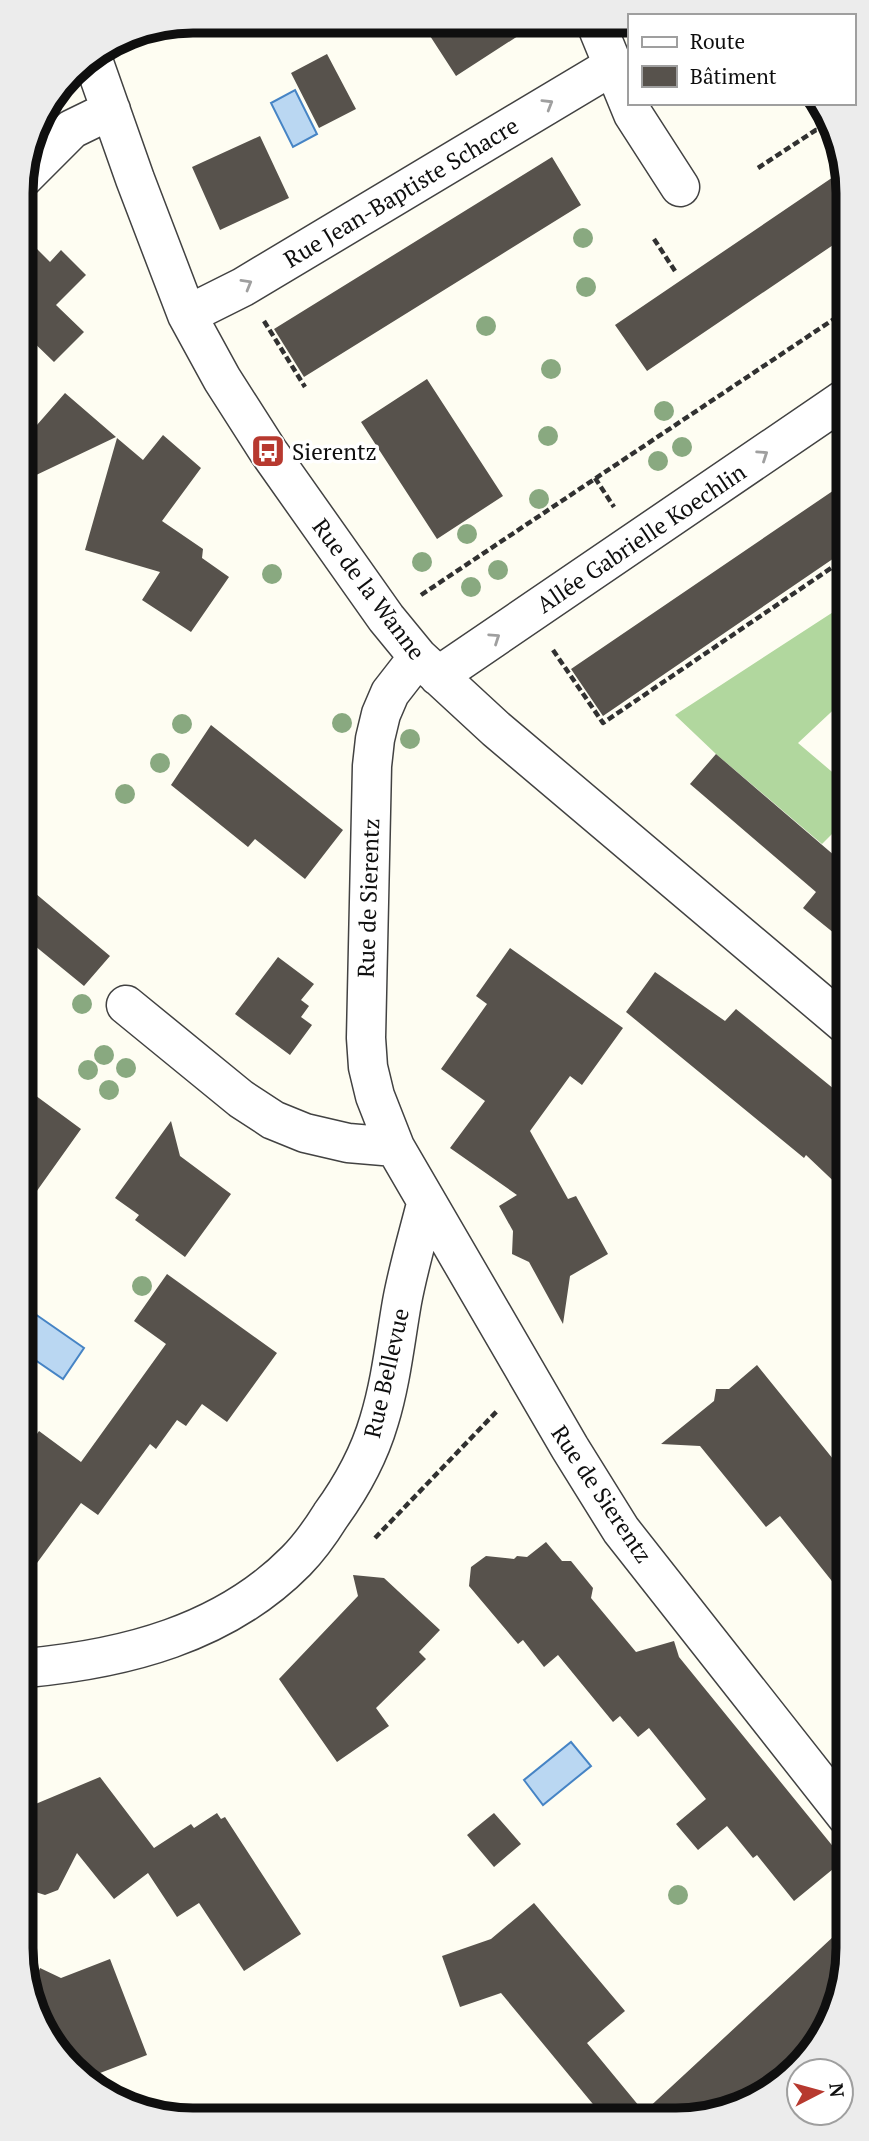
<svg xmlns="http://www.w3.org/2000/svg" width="869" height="2141" font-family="'PT Serif',serif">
	<rect width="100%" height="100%" fill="#fefdf2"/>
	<path fill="#b1d79e" d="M844 605V700L798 743 844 782V822L822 844 716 754 675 715Z"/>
	<path fill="#bad7f2" stroke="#4684c5" stroke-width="2" d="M295 90 317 134 293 147 271 103Z
		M25 1307 84 1348 63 1379 25 1353Z
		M571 1742 591 1766 543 1805 524 1780Z"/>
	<path fill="#57524c" d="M421 22 466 23H538L456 76Z
		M327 54 356 109 319 128 291 73Z
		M260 136 289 198 220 230 192 167Z
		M552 157 581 205 304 377 274 329Z
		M842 171V239L647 371 615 325Z
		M22 234 50 262 61 250 86 275 56 305 84 332 54 362 25 334 22 338Z
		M427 379 503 496 437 539 361 422Z
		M65 393 116 437 32 477 22 456V442Z
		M163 435 201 468 162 521 203 549 202 558 229 577 191 632 142 600 160 572 85 550 117 438 143 460Z
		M843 484V552L603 716 571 669Z
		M211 725 343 830 305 879 255 839 248 847 171 785Z
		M716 754 842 862 844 859 845 942 803 908 816 892 690 784Z
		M23 883 110 956 84 986 24 937Z
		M510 948 623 1028 582 1085 570 1076 530 1131 568 1199 576 1196 608 1254 570 1276 563 1324 529 1262 512 1254 513 1231 499 1206 517 1195 450 1148 485 1101 441 1069 487 1004 476 996Z
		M278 957 314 984 301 1000 309 1006 301 1017 312 1025 290 1055 235 1014Z
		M655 972 725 1021 736 1009 845 1098V1192L806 1155 804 1158 626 1012Z
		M24 1087 81 1129 24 1209Z
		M171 1121 180 1156 231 1194 185 1257 135 1220 139 1215 115 1198Z
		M167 1274 277 1353 227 1422 202 1404 186 1426 177 1420 156 1449 150 1444 98 1515 81 1503 26 1578 25 1451 39 1431 81 1462 166 1344 134 1321Z
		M757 1365 846 1475 847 1600 780 1516 766 1527 700 1446 661 1444 714 1401 716 1389H729Z
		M546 1542 562 1561H571L593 1588 591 1598 636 1652 674 1641 679 1657 844 1860 794 1901 757 1855 753 1858 727 1826 698 1850 676 1824 706 1799 649 1728 638 1737 620 1716 613 1722 558 1655 544 1667 523 1640 518 1644 469 1586 471 1567 486 1556 514 1559 517 1556 527 1557Z
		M353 1575 384 1578 440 1630 419 1652 426 1659 376 1708 389 1726 337 1762 279 1679 358 1596Z
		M100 1777 154 1848 191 1824 194 1828 217 1813 221 1819 225 1817 301 1934 244 1971 199 1903 177 1917 148 1873 114 1899 77 1853 58 1890 45 1895 26 1889V1808Z
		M494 1813 521 1844 494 1867 467 1835Z
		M534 1903 625 2011 587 2043 644 2112 848 1923V1958L818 2038 782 2071V2081L775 2087H765L746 2102 720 2114 602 2115 501 1993 460 2007 442 1956 491 1939Z
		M110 1959 147 2055 87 2078 72 2070 30 1993 40 1968 61 1978Z"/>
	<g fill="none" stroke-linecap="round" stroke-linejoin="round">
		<g stroke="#424242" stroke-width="41">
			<path id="minor" d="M596 24 633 114 680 187
				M92 57 135 179 187 315 222 379 268 451 386 618 418 657 496 729 845 1024
				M22 179 72 129 111 110
				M187 315 243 287 614 65
				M418 657 390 693 381 714 375 739 372 766 366 1038 368 1067 375 1096 395 1147 570 1448 621 1530 847 1817
				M438 676 843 400
				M126 1005 241 1099 273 1120 305 1133 348 1143 395 1147
				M26 1668C124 1659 224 1634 296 1561 309 1548 321 1531 331 1515 352 1486 369 1455 379 1421 391 1382 395 1342 402 1302 408 1269 418 1236 426 1204"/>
		</g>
		<path stroke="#313131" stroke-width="4.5" stroke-dasharray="7 3.5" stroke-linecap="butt" d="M758 168 816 130 831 129
			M654 239 675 271
			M264 321 305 387
			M595 478 614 507
			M421 595 843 313
			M553 650 603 723 843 560
			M375 1538 498 1410"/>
		<use href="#minor" stroke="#fff" stroke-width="38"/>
	</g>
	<g fill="#89a980">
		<circle cx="583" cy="238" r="10"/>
		<circle cx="586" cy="287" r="10"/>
		<circle cx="486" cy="326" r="10"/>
		<circle cx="551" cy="369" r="10"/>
		<circle cx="664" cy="411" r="10"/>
		<circle cx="548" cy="436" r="10"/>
		<circle cx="682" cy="447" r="10"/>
		<circle cx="658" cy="461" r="10"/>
		<circle cx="539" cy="499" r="10"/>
		<circle cx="467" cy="534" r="10"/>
		<circle cx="422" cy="562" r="10"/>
		<circle cx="498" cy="570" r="10"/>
		<circle cx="272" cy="574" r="10"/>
		<circle cx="471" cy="587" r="10"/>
		<circle cx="342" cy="723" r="10"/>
		<circle cx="182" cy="724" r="10"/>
		<circle cx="410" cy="739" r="10"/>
		<circle cx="160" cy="763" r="10"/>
		<circle cx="125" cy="794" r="10"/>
		<circle cx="82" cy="1004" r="10"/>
		<circle cx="104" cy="1055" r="10"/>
		<circle cx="126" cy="1068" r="10"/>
		<circle cx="88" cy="1070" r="10"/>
		<circle cx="109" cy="1090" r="10"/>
		<circle cx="142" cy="1286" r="10"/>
		<circle cx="678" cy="1895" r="10"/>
	</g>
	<defs><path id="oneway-chevron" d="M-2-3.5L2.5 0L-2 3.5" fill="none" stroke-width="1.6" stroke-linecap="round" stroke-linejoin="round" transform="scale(1.75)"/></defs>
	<g stroke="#9f9f9f">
		<use href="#oneway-chevron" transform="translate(548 104) rotate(-31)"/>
		<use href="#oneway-chevron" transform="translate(247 284) rotate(-30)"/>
		<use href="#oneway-chevron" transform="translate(763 455) rotate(-34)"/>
		<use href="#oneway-chevron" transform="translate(495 638) rotate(-34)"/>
	</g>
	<defs>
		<g id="bus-square" transform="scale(1.75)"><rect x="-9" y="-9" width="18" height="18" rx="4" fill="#b7392f" stroke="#fff"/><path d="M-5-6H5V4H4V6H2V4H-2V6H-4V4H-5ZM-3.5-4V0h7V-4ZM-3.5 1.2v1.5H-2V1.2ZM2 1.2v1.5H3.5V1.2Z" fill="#fff"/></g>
	</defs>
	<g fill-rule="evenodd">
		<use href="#bus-square" x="268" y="451"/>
	</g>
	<g text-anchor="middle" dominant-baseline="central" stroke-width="7" stroke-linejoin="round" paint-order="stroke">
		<g font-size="23" fill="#0f0f0f" stroke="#fff">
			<text transform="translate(401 192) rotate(-31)">Rue Jean-Baptiste Schacre</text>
			<text transform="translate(641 538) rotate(-34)">Allée Gabrielle Koechlin</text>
			<text transform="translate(369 589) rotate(53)">Rue de la Wanne</text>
			<text transform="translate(368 898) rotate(-88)">Rue de Sierentz</text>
			<text transform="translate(386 1373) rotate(-77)">Rue Bellevue</text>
			<text transform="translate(602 1494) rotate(56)">Rue de Sierentz</text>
		</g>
		<g font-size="23" fill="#0f0f0f" stroke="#fff" text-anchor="start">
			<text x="292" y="451">Sierentz</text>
		</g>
	</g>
	<path d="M0 0H869V2141H0ZM193 33H676A160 160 0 0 1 836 193V1948A160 160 0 0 1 676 2108H193A160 160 0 0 1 33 1948V193A160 160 0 0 1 193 33Z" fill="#ececec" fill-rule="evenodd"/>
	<path fill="none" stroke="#0f0f0f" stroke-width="9" d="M193 33H676A160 160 0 0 1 836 193V1948A160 160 0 0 1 676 2108H193A160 160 0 0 1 33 1948V193A160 160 0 0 1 193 33Z"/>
	<rect x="628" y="14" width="228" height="91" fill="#ffffff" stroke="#9f9f9f" stroke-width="2"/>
	<rect x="642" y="37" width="35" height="10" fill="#ffffff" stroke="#9f9f9f" stroke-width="2"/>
	<text x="690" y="49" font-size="21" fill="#0f0f0f">Route</text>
	<rect x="642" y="66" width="35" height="21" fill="#57524c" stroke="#9f9f9f" stroke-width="2"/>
	<text x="690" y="84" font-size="21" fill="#0f0f0f">Bâtiment</text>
	<g transform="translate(820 2092) rotate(84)"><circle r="33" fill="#ffffff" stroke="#9f9f9f" stroke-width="2"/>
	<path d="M0-5L12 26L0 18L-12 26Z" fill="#b7392f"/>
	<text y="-10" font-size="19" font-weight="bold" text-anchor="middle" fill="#0f0f0f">N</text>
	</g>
</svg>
